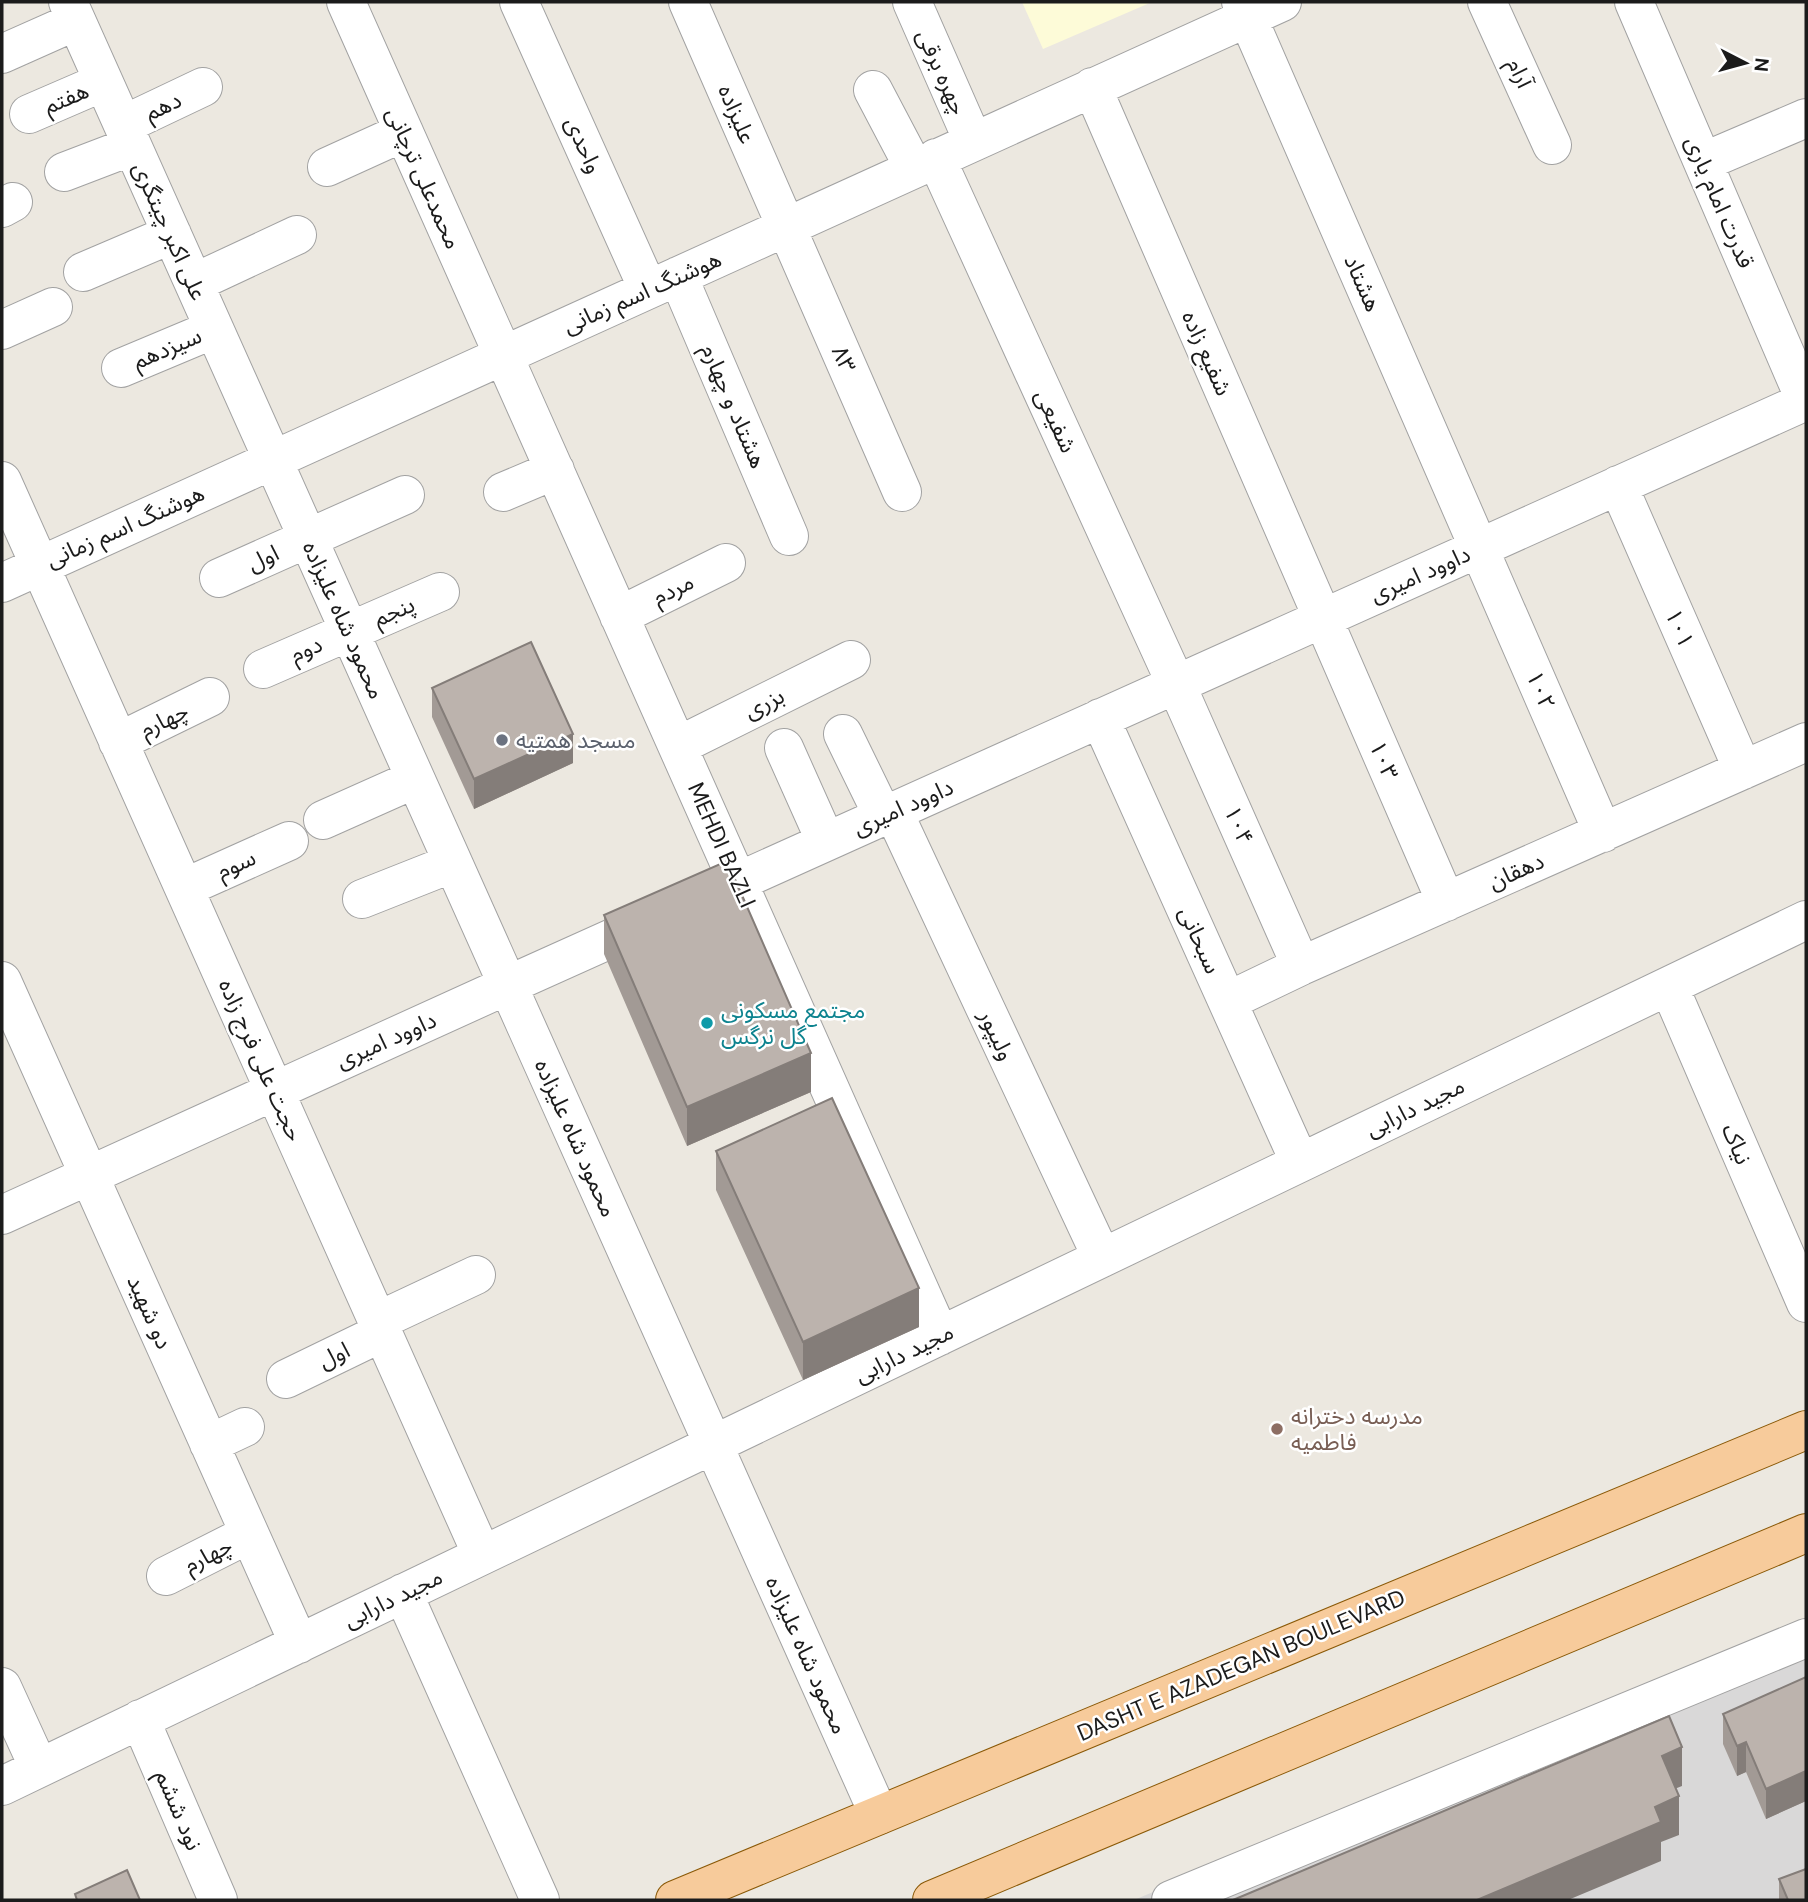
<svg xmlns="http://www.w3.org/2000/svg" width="1808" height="1902" font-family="'DM Sans','Noto Sans Arabic',sans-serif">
	<rect width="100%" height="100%" fill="#ece8e0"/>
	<path fill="#d9d8d8" d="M1806 1619V1900H1134Z"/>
	<path fill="#fdfbd8" d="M1022 2H1152L1043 49Z"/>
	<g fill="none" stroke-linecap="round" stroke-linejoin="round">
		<g stroke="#a2a2a2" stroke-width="40">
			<path id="minor" d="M68 2 879 1815
				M346 2 940 1336
				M519 2 648 289
				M688 2 902 492
				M912 2 973 141
				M1241 2 1603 833
				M1487 2 1552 145
				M1634 2 1806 402
				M2 54 76 21
				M1092 87 1446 902
				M873 90 914 168
				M29 114 103 82
				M123 125 203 87
				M936 158 1176 684 1301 966
				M1703 162 1806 118
				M327 167 404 132
				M64 172 132 146
				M2 208 13 202
				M83 272 172 234
				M678 276 789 536
				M194 283 297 235
				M2 330 53 307
				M121 368 214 329
				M2 481 482 1555
				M1618 485 1743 770
				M503 492 555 470
				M219 578 405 495
				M2 583 1282 2
				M619 616 726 563
				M263 669 440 592
				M1100 718 1300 1163
				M843 734 883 816
				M118 742 210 697
				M678 746 851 660
				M784 748 826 842
				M893 811 1102 1258
				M323 820 415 779
				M184 888 289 841
				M362 899 453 863
				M2 981 299 1644
				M1669 986 1806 1303
				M1228 1001 1301 966 1806 742
				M2 1215 508 985 1806 401
				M378 1321 476 1275
				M286 1379 383 1332
				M209 1444 245 1427
				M166 1576 249 1534
				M403 1593 540 1900
				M2 1687 39 1768
				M140 1719 218 1900
				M2 1786 1806 920
				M1171 1900 1806 1638"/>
		</g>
		<g stroke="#8a5907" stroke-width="40">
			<path id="major" d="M675 1900 1806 1430
				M932 1900 1806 1533"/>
		</g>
		<use href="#minor" stroke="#fff" stroke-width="38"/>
		<use href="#major" stroke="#f7cb9b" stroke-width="38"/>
	</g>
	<path fill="#a29a95" d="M432 688 573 763 474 809 432 717Z
		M604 915 811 1092 687 1146 604 954Z
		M716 1151 919 1327 803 1380 716 1190Z
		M1806 1677V1801L1766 1819 1746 1772 1737 1776 1723 1744V1714Z
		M1779 1879 1806 1900H1779Z"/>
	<path fill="#847d79" d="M573 734V763L474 809V779Z
		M811 1053V1092L687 1146V1107Z
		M919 1288V1327L803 1380V1342Z
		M1746 1742V1772L1737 1776V1746Z
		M1682 1747V1786L1662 1794V1756Z
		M1806 1771V1801L1766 1819V1789Z
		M1679 1796V1835L1661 1842V1861L1568 1900H1477L1655 1807Z"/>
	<path fill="#bcb3ad" stroke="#847d79" stroke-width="2" d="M531 642 573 734 474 779 432 688Z
		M727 861 811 1053 687 1107 604 915Z
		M832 1098 919 1288 803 1342 716 1151Z
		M1806 1677V1771L1766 1789 1746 1742 1737 1746 1723 1714Z
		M1669 1716 1682 1747 1662 1756 1679 1796 1655 1807 1661 1822 1477 1900H1233Z
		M1806 1869V1900H1788L1779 1879Z
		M127 1870 140 1900H77L75 1894Z"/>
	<circle fill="#6b7280" stroke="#fff" stroke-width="2.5" cx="502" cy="740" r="7"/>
	<circle fill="#0f9aa8" stroke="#fff" stroke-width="2.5" cx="707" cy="1023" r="7"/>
	<circle fill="#8d6e63" stroke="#fff" stroke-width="2.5" cx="1277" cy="1429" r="7"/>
	<g text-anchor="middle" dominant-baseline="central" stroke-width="5" stroke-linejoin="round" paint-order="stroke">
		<g font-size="23" fill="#1b1b1b" stroke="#fff">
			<text transform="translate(942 72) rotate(66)">چهره برقی</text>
			<text transform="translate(1520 73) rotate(65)">آرام</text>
			<text transform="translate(66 98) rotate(-23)">هفتم</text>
			<text transform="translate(163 106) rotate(-25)">دهم</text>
			<text transform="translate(737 114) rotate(67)">علیزاده</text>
			<text transform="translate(584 145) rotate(66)">واحدی</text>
			<text transform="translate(424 178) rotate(66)">محمدعلی ترچانی</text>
			<text transform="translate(1720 202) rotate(67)">قدرت امام یاری</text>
			<text transform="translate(170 231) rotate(66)">علی اکبر چیتگری</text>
			<text transform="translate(1363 283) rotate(66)">هشتاد</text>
			<text transform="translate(642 292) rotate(-24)">هوشنگ اسم زمانی</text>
			<text transform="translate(167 348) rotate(-23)">سیزدهم</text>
			<text transform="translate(1207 353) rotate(66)">شفیع زاده</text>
			<text transform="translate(844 359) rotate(66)">۸۳</text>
			<text transform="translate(734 406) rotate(67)">هشتاد و چهارم</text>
			<text transform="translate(1056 421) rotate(65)">شفیعی</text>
			<text transform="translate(125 526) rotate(-24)">هوشنگ اسم زمانی</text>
			<text transform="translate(263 558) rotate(-25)">اول</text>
			<text transform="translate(1420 574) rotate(-24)">داوود امیری</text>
			<text transform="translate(673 589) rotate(-26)">مردم</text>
			<text transform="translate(394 611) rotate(-23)">پنجم</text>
			<text transform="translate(344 620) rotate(66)">محمود شاه علیزاده</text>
			<text transform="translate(1680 628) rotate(66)">۱۰۱</text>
			<text transform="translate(306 649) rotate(-24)">دوم</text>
			<text transform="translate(1541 690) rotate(67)">۱۰۲</text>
			<text transform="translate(764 703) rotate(-26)">بزری</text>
			<text transform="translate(164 720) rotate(-26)">چهارم</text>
			<text transform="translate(1384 760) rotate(67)">۱۰۳</text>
			<text transform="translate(903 807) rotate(-24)">داوود امیری</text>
			<text transform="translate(1239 825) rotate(66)">۱۰۴</text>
			<text transform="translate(722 845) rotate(66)">MEHDI BAZLI</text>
			<text transform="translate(236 864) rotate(-24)">سوم</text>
			<text transform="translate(1516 871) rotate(-24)">دهقان</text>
			<text transform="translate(1200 940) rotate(66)">سبحانی</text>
			<text transform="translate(997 1035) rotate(65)">ولیپور</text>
			<text transform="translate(386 1040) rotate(-24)">داوود امیری</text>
			<text transform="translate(261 1060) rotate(66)">حجت علی فرج زاده</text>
			<text transform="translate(1415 1107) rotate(-26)">مجید دارابی</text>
			<text transform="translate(576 1138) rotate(66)">محمود شاه علیزاده</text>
			<text transform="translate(1737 1144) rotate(67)">نیاک</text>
			<text transform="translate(150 1312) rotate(66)">دو شهید</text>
			<text transform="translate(904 1353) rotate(-26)">مجید دارابی</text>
			<text transform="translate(334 1355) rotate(-26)">اول</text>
			<text transform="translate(208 1555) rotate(-27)">چهارم</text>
			<text transform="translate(393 1598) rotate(-26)">مجید دارابی</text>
			<text transform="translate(807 1655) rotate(66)">محمود شاه علیزاده</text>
			<text transform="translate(1241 1665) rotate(-23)">DASHT E AZADEGAN BOULEVARD</text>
			<text transform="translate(179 1810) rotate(67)">نود ششم</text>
		</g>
		<g font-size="23" fill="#5b616d" stroke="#fff" text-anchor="start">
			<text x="516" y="740">مسجد همتیه</text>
		</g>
		<g font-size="23" fill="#0d838f" stroke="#fff" text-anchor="start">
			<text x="721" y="1010">مجتمع مسکونی<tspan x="721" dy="26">گل نرگس</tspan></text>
		</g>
		<g font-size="23" fill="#785e54" stroke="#fff" text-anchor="start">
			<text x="1291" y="1416">مدرسه دخترانه<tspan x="1291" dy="26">فاطمیه</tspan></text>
		</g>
	</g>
	<rect width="1808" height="1902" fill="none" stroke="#1b1b1b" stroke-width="7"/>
	<g transform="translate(1745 63) rotate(96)" stroke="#ffffff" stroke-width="5" paint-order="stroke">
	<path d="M0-5L12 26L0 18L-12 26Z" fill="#1b1b1b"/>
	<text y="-10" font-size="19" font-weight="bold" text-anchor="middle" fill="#1b1b1b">N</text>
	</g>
</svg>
